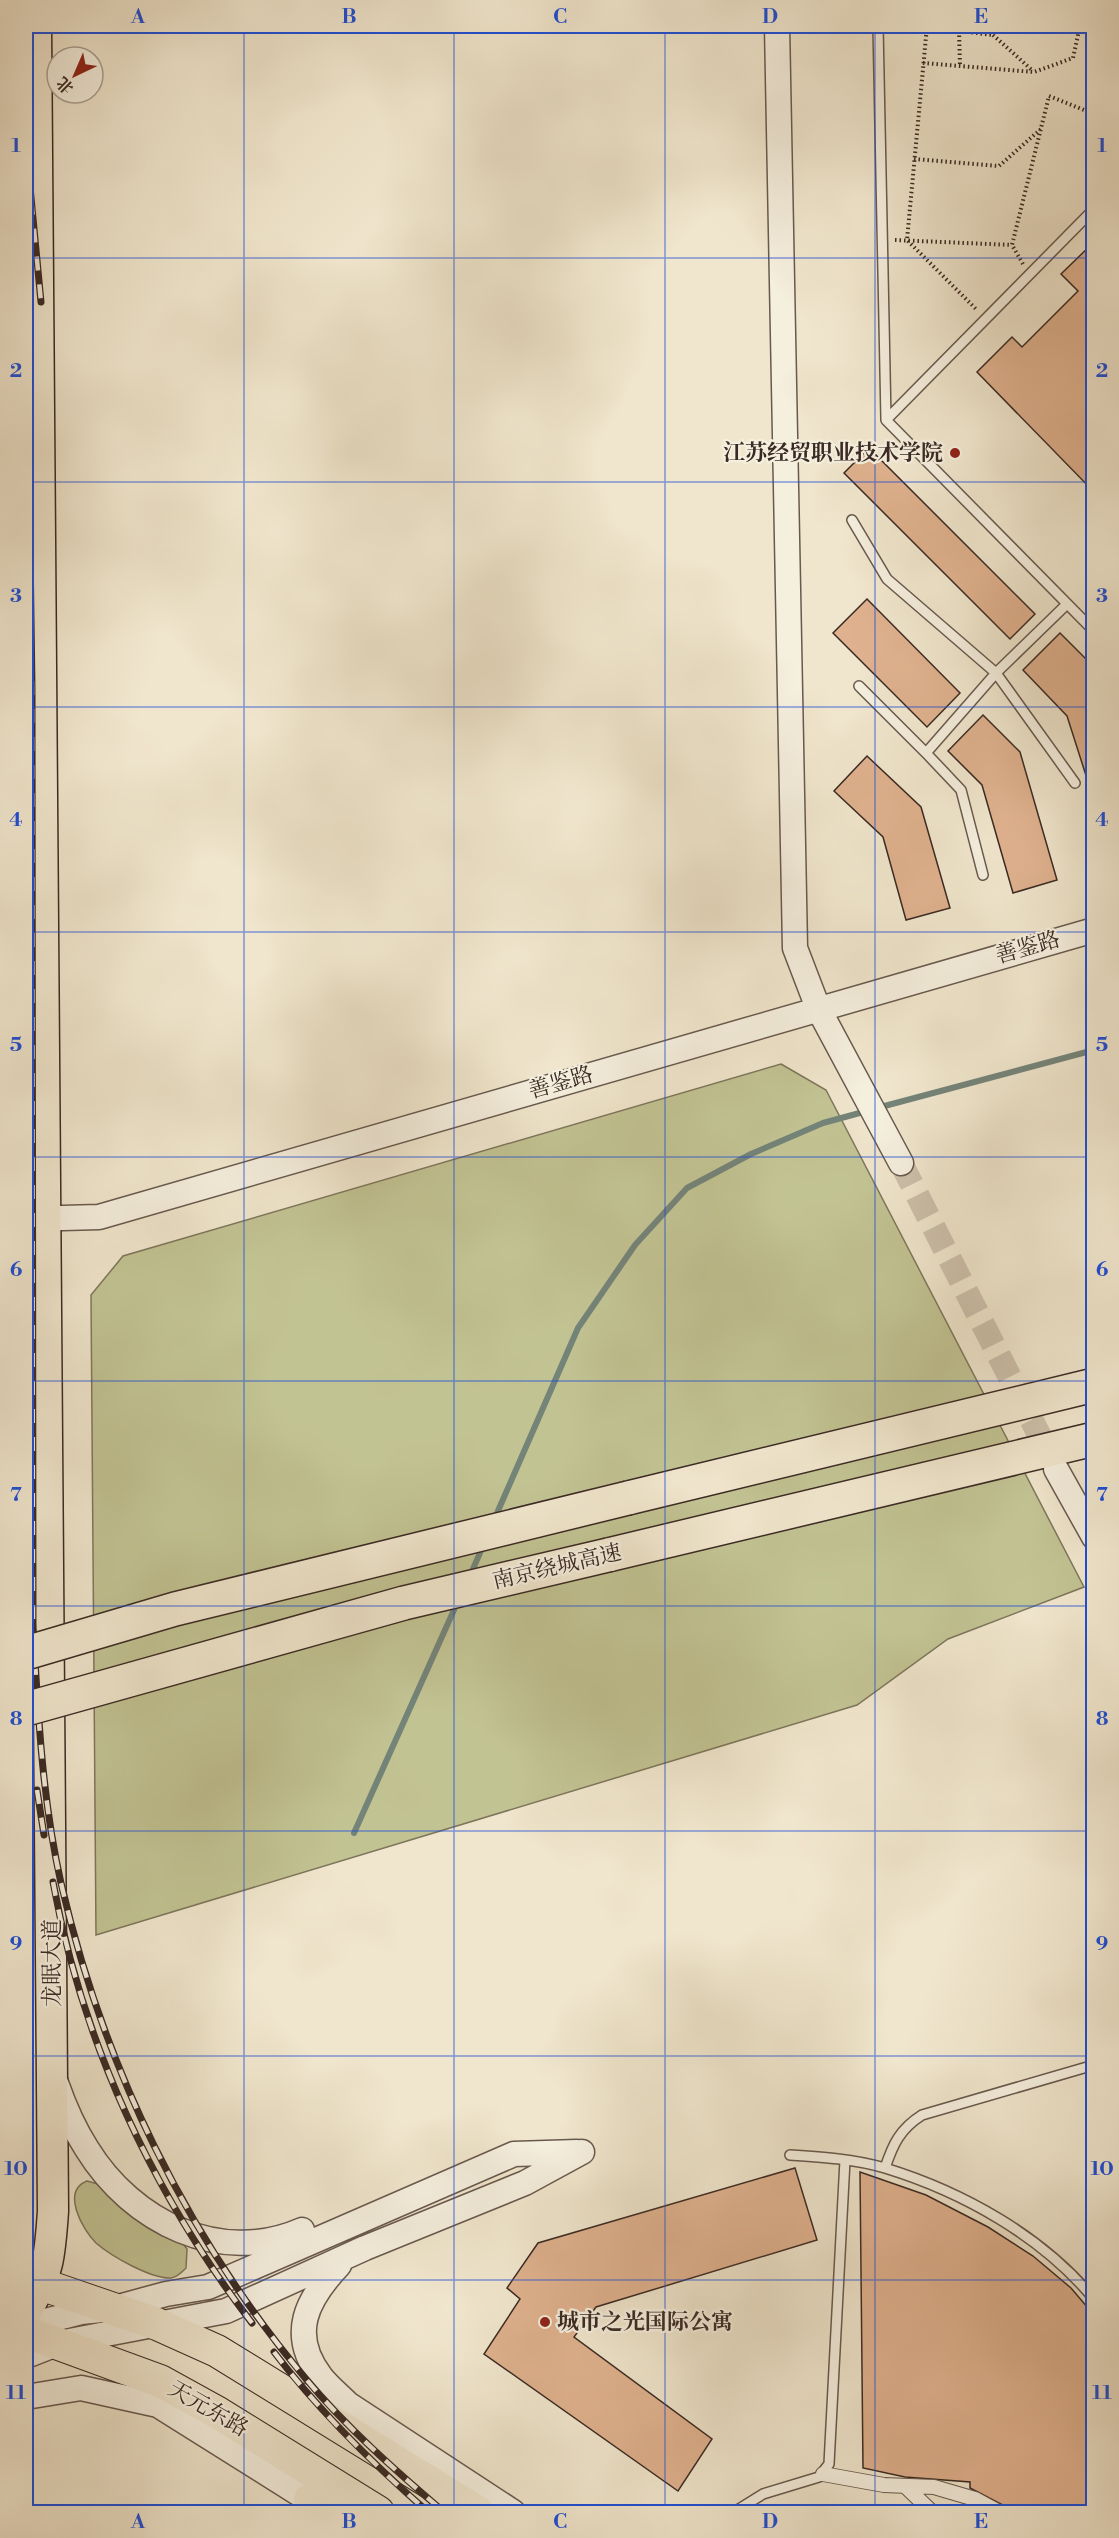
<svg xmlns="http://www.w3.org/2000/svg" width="1119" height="2538" font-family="'Libre Bodoni','Noto Serif SC',serif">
	<rect width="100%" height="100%" fill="#f0e6cd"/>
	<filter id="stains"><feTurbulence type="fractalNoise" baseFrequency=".00333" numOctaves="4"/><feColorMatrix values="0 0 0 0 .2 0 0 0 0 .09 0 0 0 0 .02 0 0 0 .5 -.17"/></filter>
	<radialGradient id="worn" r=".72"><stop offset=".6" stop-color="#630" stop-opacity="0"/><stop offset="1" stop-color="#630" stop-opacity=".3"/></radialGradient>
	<path fill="#c2c393" stroke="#7e765c" stroke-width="1.5" d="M781 1064 826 1090 1084 1587 948 1639 857 1705 96 1935 91 1295 123 1256Z
		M87 2181 98 2184 181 2241 187 2249 186 2268C182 2272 178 2277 171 2278 151 2279 111 2256 96 2243 82 2229 61 2191 87 2181Z"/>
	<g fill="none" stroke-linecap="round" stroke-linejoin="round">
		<path stroke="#748479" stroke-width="6" d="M877 1108 1094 1050
			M494 1520 578 1328 635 1245 687 1188 751 1154 823 1123 867 1111
			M469 1578 483 1546
			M354 1833 458 1601"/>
	</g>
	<path fill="#dfb18e" stroke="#3a2a24" stroke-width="1.5" d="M1094 242V492L977 372 1012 337 1022 347 1078 291 1061 274Z
		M869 448 1035 614 1010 639 844 473Z
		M867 599 960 693 927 727 833 633Z
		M1060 633 1094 667V787L1090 788 1067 716 1023 670Z
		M983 715 1020 752 1057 880 1013 893 982 785 948 751Z
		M867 756 921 807 950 908 906 920 883 837 834 791Z
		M795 2168 817 2240 596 2307 574 2337 712 2439 678 2491 484 2354 520 2299 507 2288 538 2243Z
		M860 2172 926 2195 988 2227 1033 2256 1071 2288 1094 2315V2512H1016L970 2488V2482L905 2477 863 2468Z"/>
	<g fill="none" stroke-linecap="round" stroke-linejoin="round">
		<path stroke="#ccc0ab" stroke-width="24" stroke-dasharray="24 12" stroke-linecap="butt" d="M901 1163 1054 1464"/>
		<g stroke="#68594e" stroke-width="12">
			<path id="service" d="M878 26 886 420
				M1094 209 886 420 1094 631
				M852 520 887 579 996 673 1075 783
				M859 686 926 753
				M983 875 961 790 926 753 996 673 1067 604
				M790 2155C822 2157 854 2159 885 2168 963 2192 1042 2236 1094 2299
				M885 2168C893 2144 900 2129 922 2115L1094 2065
				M734 2512 763 2494 819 2477 829 2464 845 2160"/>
		</g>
		<g stroke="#68594e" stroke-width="16">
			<path id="pedestrian" d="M823 2474 884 2485 934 2487 975 2499 999 2512
				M905 2486 932 2512"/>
		</g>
		<g stroke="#68594e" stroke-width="27">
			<path id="tertiary" d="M777 26 795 948 818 1008 901 1163
				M26 1219 99 1217 1094 930
				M1056 1469 1094 1537
				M56 2083C64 2106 74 2129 87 2149 132 2222 220 2266 302 2230
				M339 2265C307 2299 288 2334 321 2377 329 2387 339 2395 348 2404
				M26 2326 81 2312 111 2309 166 2294 208 2287 514 2154 577 2152
				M26 2356 59 2343 226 2311 365 2248 525 2183 582 2152
				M297 2395 348 2404 513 2512
				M26 2397 81 2388 158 2405 325 2510"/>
		</g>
		<g stroke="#3a2a24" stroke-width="33">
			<path id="primary" d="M26 2312C49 2272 50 2256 53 2211L36 26"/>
		</g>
		<g stroke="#3a2a24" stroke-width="34">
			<path id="trunk" d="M26 2279 157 2324 217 2351 478 2512
				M26 2332 160 2381 218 2413 378 2512
				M310 2500 337 2512"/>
		</g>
		<g stroke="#3a2a24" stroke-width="36">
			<path id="motorway" d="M628 1498 1094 1385
				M608 1555 1094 1439"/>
		</g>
		<path stroke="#3a2a24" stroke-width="4" stroke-dasharray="1.5 3" stroke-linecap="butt" d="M927 26 907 240 977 310
			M983 26 1033 71
			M927 27 993 35
			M959 31 960 66
			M923 63 1034 72 1073 58 1080 26
			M914 159 999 166 1041 129
			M895 240 1012 245
			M1023 264 1012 245 1049 96 1094 114"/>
		<use href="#service" stroke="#f5efde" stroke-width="9"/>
		<use href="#pedestrian" stroke="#f5efde" stroke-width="14"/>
		<use href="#tertiary" stroke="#f5efde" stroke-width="24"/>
		<use href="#primary" stroke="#f0e6cd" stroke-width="30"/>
		<use href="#trunk" stroke="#f0e6cd" stroke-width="32"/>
		<use href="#motorway" stroke="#f0e6cd" stroke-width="33"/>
		<g stroke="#3a2a24" stroke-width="7">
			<path id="rail" d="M26 145 41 302
				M26 261 32 688 33 1626C38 1712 42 1799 61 1883 103 2065 185 2235 306 2379 347 2428 396 2471 444 2512
				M37 1790 44 1835
				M53 1882C82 2042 153 2194 252 2323
				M274 2352C319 2411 372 2463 428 2512"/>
		</g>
		<use href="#rail" stroke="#f5efde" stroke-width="4.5" stroke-dasharray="14" stroke-linecap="butt"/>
		<g stroke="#3a2a24" stroke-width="36" stroke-linecap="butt">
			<path id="motorway-bridge" d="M26 1653 175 1609 628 1498
				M26 1709 404 1603 608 1555"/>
		</g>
		<use href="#motorway-bridge" stroke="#f0e6cd" stroke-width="33"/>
	</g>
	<path fill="none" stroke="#1d4ed8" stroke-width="1.5" stroke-opacity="0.55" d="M244 26V2512M454 26V2512M665 26V2512M875 26V2512M26 258H1094M26 482H1094M26 707H1094M26 932H1094M26 1157H1094M26 1381H1094M26 1606H1094M26 1831H1094M26 2056H1094M26 2280H1094"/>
	<g fill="#8f2418" stroke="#f5efde" stroke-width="2">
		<circle cx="955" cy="453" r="6"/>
		<circle cx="545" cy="2322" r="6"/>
	</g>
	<g text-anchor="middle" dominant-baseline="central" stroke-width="4.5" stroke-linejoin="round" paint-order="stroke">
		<g font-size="22" font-weight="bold" fill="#3a2a24" stroke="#f5efde" text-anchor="end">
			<text x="943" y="453">江苏经贸职业技术学院</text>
			<text x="557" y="2322" text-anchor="start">城市之光国际公寓</text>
		</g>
		<g font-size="22" fill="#3a2a24" stroke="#f5efde">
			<text transform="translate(1028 948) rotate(-16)">善鉴路</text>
			<text transform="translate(561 1083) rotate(-16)">善鉴路</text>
			<text transform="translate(557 1567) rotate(-13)">南京绕城高速</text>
			<text transform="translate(52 1963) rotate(-90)">龙眠大道</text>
			<text transform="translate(208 2409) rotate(30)">天元东路</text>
		</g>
	</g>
	<rect width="1119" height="2538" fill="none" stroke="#f0e6cd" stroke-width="66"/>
	<g transform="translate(75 75) rotate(224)"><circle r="28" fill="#f5efde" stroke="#aaa094" stroke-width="1.5"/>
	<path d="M0-4.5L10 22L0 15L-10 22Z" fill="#8f2418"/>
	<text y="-9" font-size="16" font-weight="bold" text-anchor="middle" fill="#3a2a24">北</text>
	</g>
	<rect x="33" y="33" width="1053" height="2472" fill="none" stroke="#1d4ed8" stroke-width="2"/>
	<g font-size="20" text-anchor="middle" font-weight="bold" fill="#1d4ed8">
		<text x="138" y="23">A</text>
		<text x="349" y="23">B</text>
		<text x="560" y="23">C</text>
		<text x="770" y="23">D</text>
		<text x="981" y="23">E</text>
		<text x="16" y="152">1</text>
		<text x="1102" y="152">1</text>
		<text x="16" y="377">2</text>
		<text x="1102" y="377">2</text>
		<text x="16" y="602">3</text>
		<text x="1102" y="602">3</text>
		<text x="16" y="826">4</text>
		<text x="1102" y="826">4</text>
		<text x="16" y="1051">5</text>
		<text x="1102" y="1051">5</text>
		<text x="16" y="1276">6</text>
		<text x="1102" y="1276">6</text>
		<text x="16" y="1501">7</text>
		<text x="1102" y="1501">7</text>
		<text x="16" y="1725">8</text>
		<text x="1102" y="1725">8</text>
		<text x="16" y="1950">9</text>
		<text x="1102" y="1950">9</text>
		<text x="16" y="2175">10</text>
		<text x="1102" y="2175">10</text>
		<text x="16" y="2399">11</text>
		<text x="1102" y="2399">11</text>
		<text x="138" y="2528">A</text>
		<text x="349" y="2528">B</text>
		<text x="560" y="2528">C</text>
		<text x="770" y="2528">D</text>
		<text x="981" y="2528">E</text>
	</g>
	<rect width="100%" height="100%" filter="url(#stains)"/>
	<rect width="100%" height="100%" fill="url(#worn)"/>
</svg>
